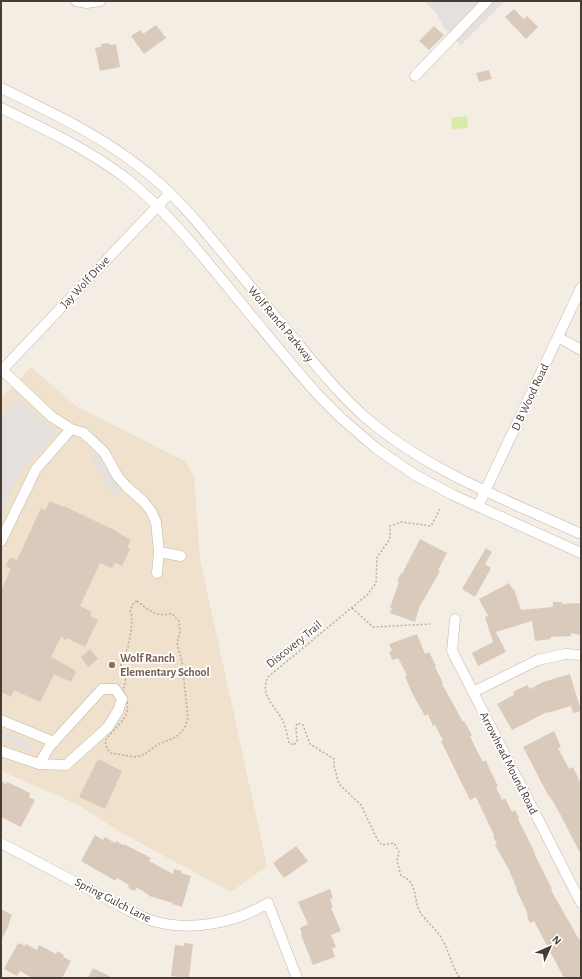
<svg xmlns="http://www.w3.org/2000/svg" width="582" height="979" font-family="'Alegreya Sans',sans-serif">
	<rect width="100%" height="100%" fill="#f4ede4"/>
	<path fill="#efe1cc" d="M31 367 76 406 186 462 194 477 200 559 267 866 231 892 120 832 79 805 1 771V398Z"/>
	<path fill="#d6eda8" d="M467 116 468 128 452 129 451 118Z"/>
	<path fill="#e4e0dd" d="M424 1H505L461 45 443 26 437 14Z
		M17 399 57 432 22 469 1 514V417Z
		M97 453 121 493 114 497 90 458Z
		M1 730 34 745 30 752 1 739Z"/>
	<path fill="#dacabb" d="M514 9 524 19 527 16 538 27 526 39 505 17Z
		M156 25 166 38 144 54 131 36 140 30 143 34Z
		M434 26 444 35 429 50 419 41Z
		M109 43 110 45 116 44 120 67 100 71 95 48 101 47V44Z
		M489 70 492 79 479 82 476 73Z
		M50 501 63 507 64 506 118 532V533L131 540 127 548 130 549 122 566 115 563 112 568 100 563 80 606 92 612 90 616 98 620 85 647 67 638 66 640 61 637 51 657 76 671 71 682 54 674 40 702 14 690 11 697 1 692V590L11 569 6 566 10 557 17 560 41 508 45 510Z
		M420 539 447 553 438 570 440 571 419 608 415 622 390 613 392 608H390L399 582 397 581 401 573 402 574Z
		M486 548 492 552 485 564 491 568 475 597 462 589Z
		M509 583 513 590 514 589 521 610 553 607V602H562V604L581 603V635L571 633V636L550 637 551 639 535 641 532 621 496 632 506 652 478 666 472 653 493 642 485 617 488 616 479 599Z
		M417 634 425 654 429 652 436 666 435 667 443 683 442 684 463 722 464 721 472 735 470 736 477 751 483 762 486 760 489 768 498 786 496 787 502 800 505 798 512 812 515 810 519 818 518 819 535 853H534L552 889 551 890 581 943V978H564L534 921 530 923 527 916 528 915 525 908 516 889H517L509 870 495 845 497 844 493 836 494 835 476 797 470 800 441 741 443 740 435 725 433 726 428 714 425 716 412 693 405 676 407 675 398 658 392 660 389 652 392 651 389 644Z
		M90 649 98 659 88 667 81 657Z
		M570 674 581 711 573 713 571 706 547 713V712L512 730 497 704 514 695 513 692 527 685 530 689 543 682Z
		M554 731 561 747 558 748 569 769 573 767 581 784V855L559 812 549 795H548L523 747Z
		M98 759 122 771 105 809 79 797Z
		M1 781 6 784 7 782 30 793 29 797 35 800 21 827 1 817Z
		M95 835 103 840 105 837 115 843 116 841 123 845 124 844 151 858 149 861 173 874 174 869 182 871 181 873 191 876 182 907 173 904V903L149 896V895L136 887 135 891 128 888 129 885 117 878 116 881 81 861Z
		M296 846 308 861 284 878 273 863Z
		M330 889 333 898 330 899 333 907 331 908 341 931 331 935 336 947 332 948 335 957 313 965 301 935 302 934 300 928 308 924 298 902Z
		M1 909 12 915 9 922H10L1 941Z
		M18 943 25 946 26 944 37 950 39 945 56 954 57 951 64 955 63 957 71 961 62 978H32L20 971 17 976 4 969Z
		M184 943 193 944 189 978 171 976 175 945 184 946Z
		M93 968 113 978H88Z"/>
	<g fill="none" stroke-linecap="round" stroke-linejoin="round">
		<g stroke="#c3b6a8" stroke-width="11">
			<path id="minor" d="M76 1 87 3 100 1
				M415 76 487 1
				M1 88C57 115 111 140 158 182 182 203 202 228 223 253 245 280 268 307 290 334 314 363 337 392 365 417 427 471 507 500 581 534
				M1 108C45 129 88 149 127 179 162 207 190 241 218 275 252 316 284 357 319 396L341 418 377 449 415 475 453 495 581 553
				M558 337 581 350
				M1 369 52 417 71 429 84 433 104 452 118 477 127 487 144 502 151 511 156 522 159 552 157 573
				M1 371 170 193
				M478 506 581 288
				M1 541 36 469 71 429
				M159 552 181 556
				M455 619 452 651 581 903
				M473 692 538 660 565 654 581 655
				M1 720 54 742
				M1 751 39 764 66 765 108 727 118 711 122 699 115 689H102L50 746 39 764
				M1 843 130 911C138 914 145 919 153 921 191 932 235 923 268 903L297 978"/>
		</g>
		<path stroke="#c4ad95" stroke-width="1.5" stroke-dasharray="2 2" stroke-linecap="butt" d="M440 509 431 526 401 522 390 526V539L377 557 376 583 367 595 268 677C260 694 272 703 280 716 285 723 287 734 289 743L294 745 297 741 296 727 297 723 303 725 310 744 334 759V766L339 784 361 805 377 839 382 845 394 843 399 852 397 861 401 876C418 881 413 899 420 912 426 922 438 930 443 941 450 954 452 967 460 978
			M137 601C146 608 158 619 171 613L179 621 180 632 177 643 182 662 188 718 184 729 176 737 157 745 145 754 136 757 111 753 107 749 105 741C118 722 136 717 123 691L126 678 121 667V663L128 647 131 632 132 617 130 610 134 602Z
			M352 608 373 627 430 624"/>
		<use href="#minor" stroke="#fff" stroke-width="10"/>
	</g>
	<circle fill="#8d6e63" stroke="#fff" stroke-width="1.5" cx="112" cy="665" r="4"/>
	<g text-anchor="middle" dominant-baseline="central" stroke-width="3.5" stroke-linejoin="round" paint-order="stroke">
		<g font-size="12" fill="#473c33" stroke="#fff">
			<text transform="translate(85 282) rotate(-47)">Jay Wolf Drive</text>
			<text transform="translate(281 324) rotate(50)">Wolf Ranch Parkway</text>
			<text transform="translate(530 397) rotate(-65)">D B Wood Road</text>
			<text transform="translate(294 644) rotate(-39)">Discovery Trail</text>
			<text transform="translate(509 763) rotate(63)">Arrowhead Mound Road</text>
			<text transform="translate(113 900) rotate(27)">Spring Gulch Lane</text>
		</g>
		<g font-size="12" font-weight="bold" fill="#785e54" stroke="#fff" text-anchor="start">
			<text x="120" y="658">Wolf Ranch<tspan x="120" dy="14">Elementary School</tspan></text>
		</g>
	</g>
	<rect width="582" height="979" fill="none" stroke="#473c33" stroke-width="4"/>
	<g transform="translate(550 947) rotate(45)" stroke="#ffffff" stroke-width="3" paint-order="stroke">
	<path d="M0-3L7 15L0 10L-7 15Z" fill="#473c33"/>
	<text y="-6" font-size="11" font-weight="bold" text-anchor="middle" fill="#473c33">N</text>
	</g>
</svg>
